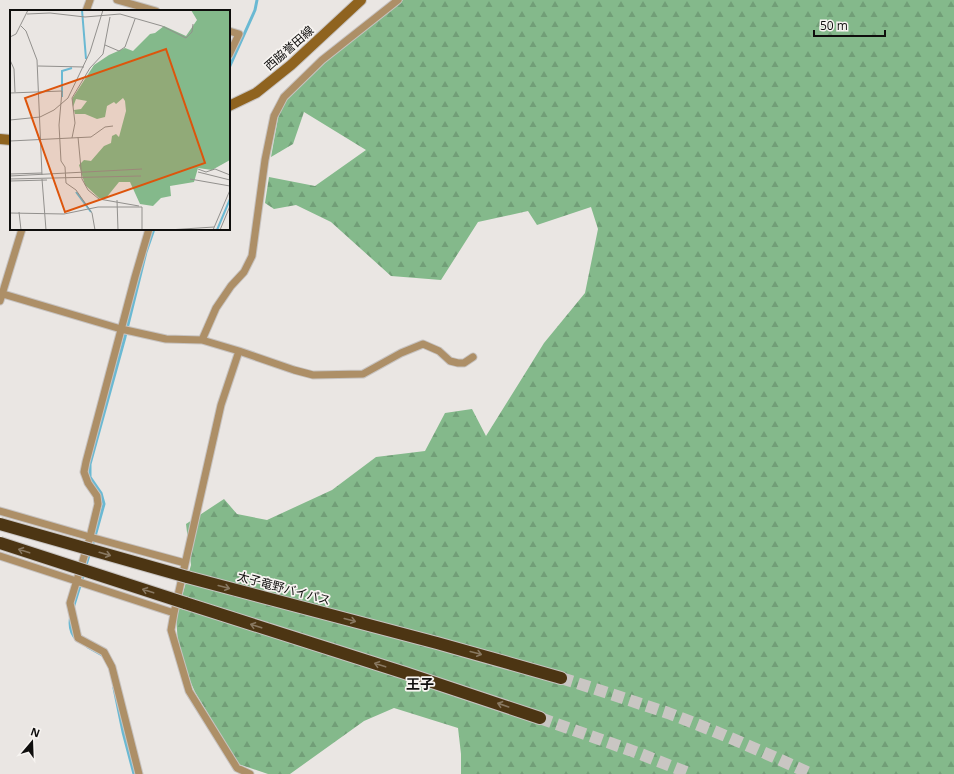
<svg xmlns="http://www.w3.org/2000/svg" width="954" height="774" font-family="'Open Sans','Noto Sans JP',sans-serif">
	<defs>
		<pattern id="forest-firs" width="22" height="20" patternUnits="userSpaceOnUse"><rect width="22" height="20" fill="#84b98b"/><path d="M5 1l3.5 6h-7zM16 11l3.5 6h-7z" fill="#719e77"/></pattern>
	</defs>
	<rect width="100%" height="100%" fill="#eae6e3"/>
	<path fill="url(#forest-firs)" d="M403 0H954V774H461V754L458 728 394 708 364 721 290 774H268L238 764 195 692 179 656 176 617 191 565 186 524 224 499 237 514 267 520 332 490 376 457 425 451 445 413 472 409 486 436 544 343 585 293 598 229 591 207 537 225 528 211 478 222 441 280 391 276 331 222 296 205 274 209 265 203 269 177 315 186 366 150 304 112 293 144 271 157 280 107 297 83 334 55Z"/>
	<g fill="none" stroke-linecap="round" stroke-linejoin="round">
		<path stroke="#6ab9d3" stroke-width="3" d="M229 68 255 10 257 0
			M92 547 104 504 101 493 90 477V464L125 337 146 252 154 229
			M85 568 90 552
			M73 608 84 573
			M71 615C69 624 70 633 77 640
			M88 647 104 656
			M114 688 123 732 134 774"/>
		<path stroke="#c9c6c3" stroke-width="12" stroke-dasharray="12 6" stroke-linecap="butt" d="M561 678C596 689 632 701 668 713 716 731 764 752 811 774
			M540 718 638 753 691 774"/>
		<g stroke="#c7c3c1" stroke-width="9">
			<path id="minor" d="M117 0 156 11
				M86 11 90 0
				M229 31 239 34 229 55
				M0 293 121 329 166 339 202 340 239 351 294 370 313 375 363 374 401 353 423 344 439 351 450 361 458 363H464L473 357
				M0 301 22 229
				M202 340 216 308 231 286 244 272 252 256 265 160 274 116 284 97 322 60 398 0
				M239 351 221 405 174 613 171 630 189 691 237 768 250 774
				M0 511 90 537 185 563
				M0 556 174 613
				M139 774 112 667 104 652 78 638 70 603 90 537 98 504 97 496 88 483 84 472 86 462 135 277 149 229"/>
		</g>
		<g stroke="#c7c3c1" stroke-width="12">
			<path id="secondary" d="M229 106 256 93 291 65 361 0
				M0 139 11 140"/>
		</g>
		<g stroke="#c7c3c1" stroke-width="14">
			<path id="motorway" d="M187 577 437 643 561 678
				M185 603 405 673 540 718"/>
		</g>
		<use href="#minor" stroke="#ad8f67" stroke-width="7"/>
		<use href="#secondary" stroke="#8f631f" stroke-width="10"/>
		<use href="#motorway" stroke="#4c3513" stroke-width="12"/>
		<g stroke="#c7c3c1" stroke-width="14" stroke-linecap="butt">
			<path id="motorway-bridge" d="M0 524 187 577
				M0 543 185 603"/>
		</g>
		<use href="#motorway-bridge" stroke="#4c3513" stroke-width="12"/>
	</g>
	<defs><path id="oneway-shaft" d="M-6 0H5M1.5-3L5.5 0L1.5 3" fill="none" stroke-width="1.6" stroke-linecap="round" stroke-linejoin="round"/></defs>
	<g stroke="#887861">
		<use href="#oneway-shaft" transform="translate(24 551) rotate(-162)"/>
		<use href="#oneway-shaft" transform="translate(105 554) rotate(16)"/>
		<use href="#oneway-shaft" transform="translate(224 587) rotate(15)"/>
		<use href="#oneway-shaft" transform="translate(148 591) rotate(-162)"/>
		<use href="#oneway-shaft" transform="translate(350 620) rotate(15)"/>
		<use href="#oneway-shaft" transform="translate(256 626) rotate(-162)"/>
		<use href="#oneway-shaft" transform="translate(476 653) rotate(15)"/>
		<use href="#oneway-shaft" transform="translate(380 665) rotate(-162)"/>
		<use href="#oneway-shaft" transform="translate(503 705) rotate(-161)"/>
	</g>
	<g text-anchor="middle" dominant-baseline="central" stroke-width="3.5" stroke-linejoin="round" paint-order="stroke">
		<g font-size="12" fill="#0f0e0d" stroke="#f7f4f1">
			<text transform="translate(289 48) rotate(-41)">西脇誉田線</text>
			<text transform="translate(284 588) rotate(15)">太子竜野バイパス</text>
		</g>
		<g font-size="14" font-weight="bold" fill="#0f0e0d" stroke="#f7f4f1">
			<text x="420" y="683">王子</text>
		</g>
	</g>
	<g transform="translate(10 10)">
		<rect width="220" height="220" fill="#eae6e3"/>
		<path d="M181 0H220V150L202 160 188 158 184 172 160 176 161 186 151 188 143 196 130 194 120 172H109L96 188H89L75 175 69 155 74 150 81 151 94 136 101 133 102 126 106 124 109 127 116 101 115 91 113 88 106 94 104 92 97 96 95 107 87 109 75 104H65L64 100 71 99 77 91 66 89 63 97 62 89 84 55 99 45 115 38 123 41 140 24 145 23 154 16 176 26 187 10Z" fill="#84b98b"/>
		<path fill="none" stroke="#6ab9d3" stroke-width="2" d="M72 0 76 49M52 87V61L62 58M66 182 81 202M207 220 220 189"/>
		<path fill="none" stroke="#92908d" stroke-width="1" d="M17 4 40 3 75 7 110 4 152 16 176 28 182 22 183 14M11 16 16 21 27 50 32 165M0 27 6 24 18 0M95 35 109 41 115 37 125 9M0 50 4 59 5 82M28 56 74 57M0 83 52 81 49 115 51 151 55 157 56 173 66 180 82 203 85 220M0 110 30 107 44 100 58 88 80 42 93 0M68 127 72 169 78 180 89 189 129 196M62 128 65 113 62 88 80 58 93 44 100 7M0 131 81 127 95 117 103 116M188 159 196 162 205 159 220 165M188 162 220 170M0 164 32 163M0 166 132 159M0 169 131 166M32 169 36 220M180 169 220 176M0 171 37 170M107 190 108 220M9 202 11 220M0 203 54 204 88 197H132M132 220V197M158 220 204 217M203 220 220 180M210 220 220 196"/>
		<path fill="#dd550c" fill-opacity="0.15" stroke="#dd550c" stroke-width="2" d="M156 39 195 153 55 202 15 88Z"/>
		<rect width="220" height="220" fill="none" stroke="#0f0e0d" stroke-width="2"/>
	</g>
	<g transform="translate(32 742) rotate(19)" stroke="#f7f4f1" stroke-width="3" paint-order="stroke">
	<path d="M0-3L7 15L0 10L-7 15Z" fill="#0f0e0d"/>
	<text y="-6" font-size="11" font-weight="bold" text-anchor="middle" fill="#0f0e0d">N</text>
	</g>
	<path d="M814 30v6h71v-6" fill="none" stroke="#0f0e0d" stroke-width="2"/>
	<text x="820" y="30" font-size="12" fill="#0f0e0d" stroke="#f7f4f1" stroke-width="3" paint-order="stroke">50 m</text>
</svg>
